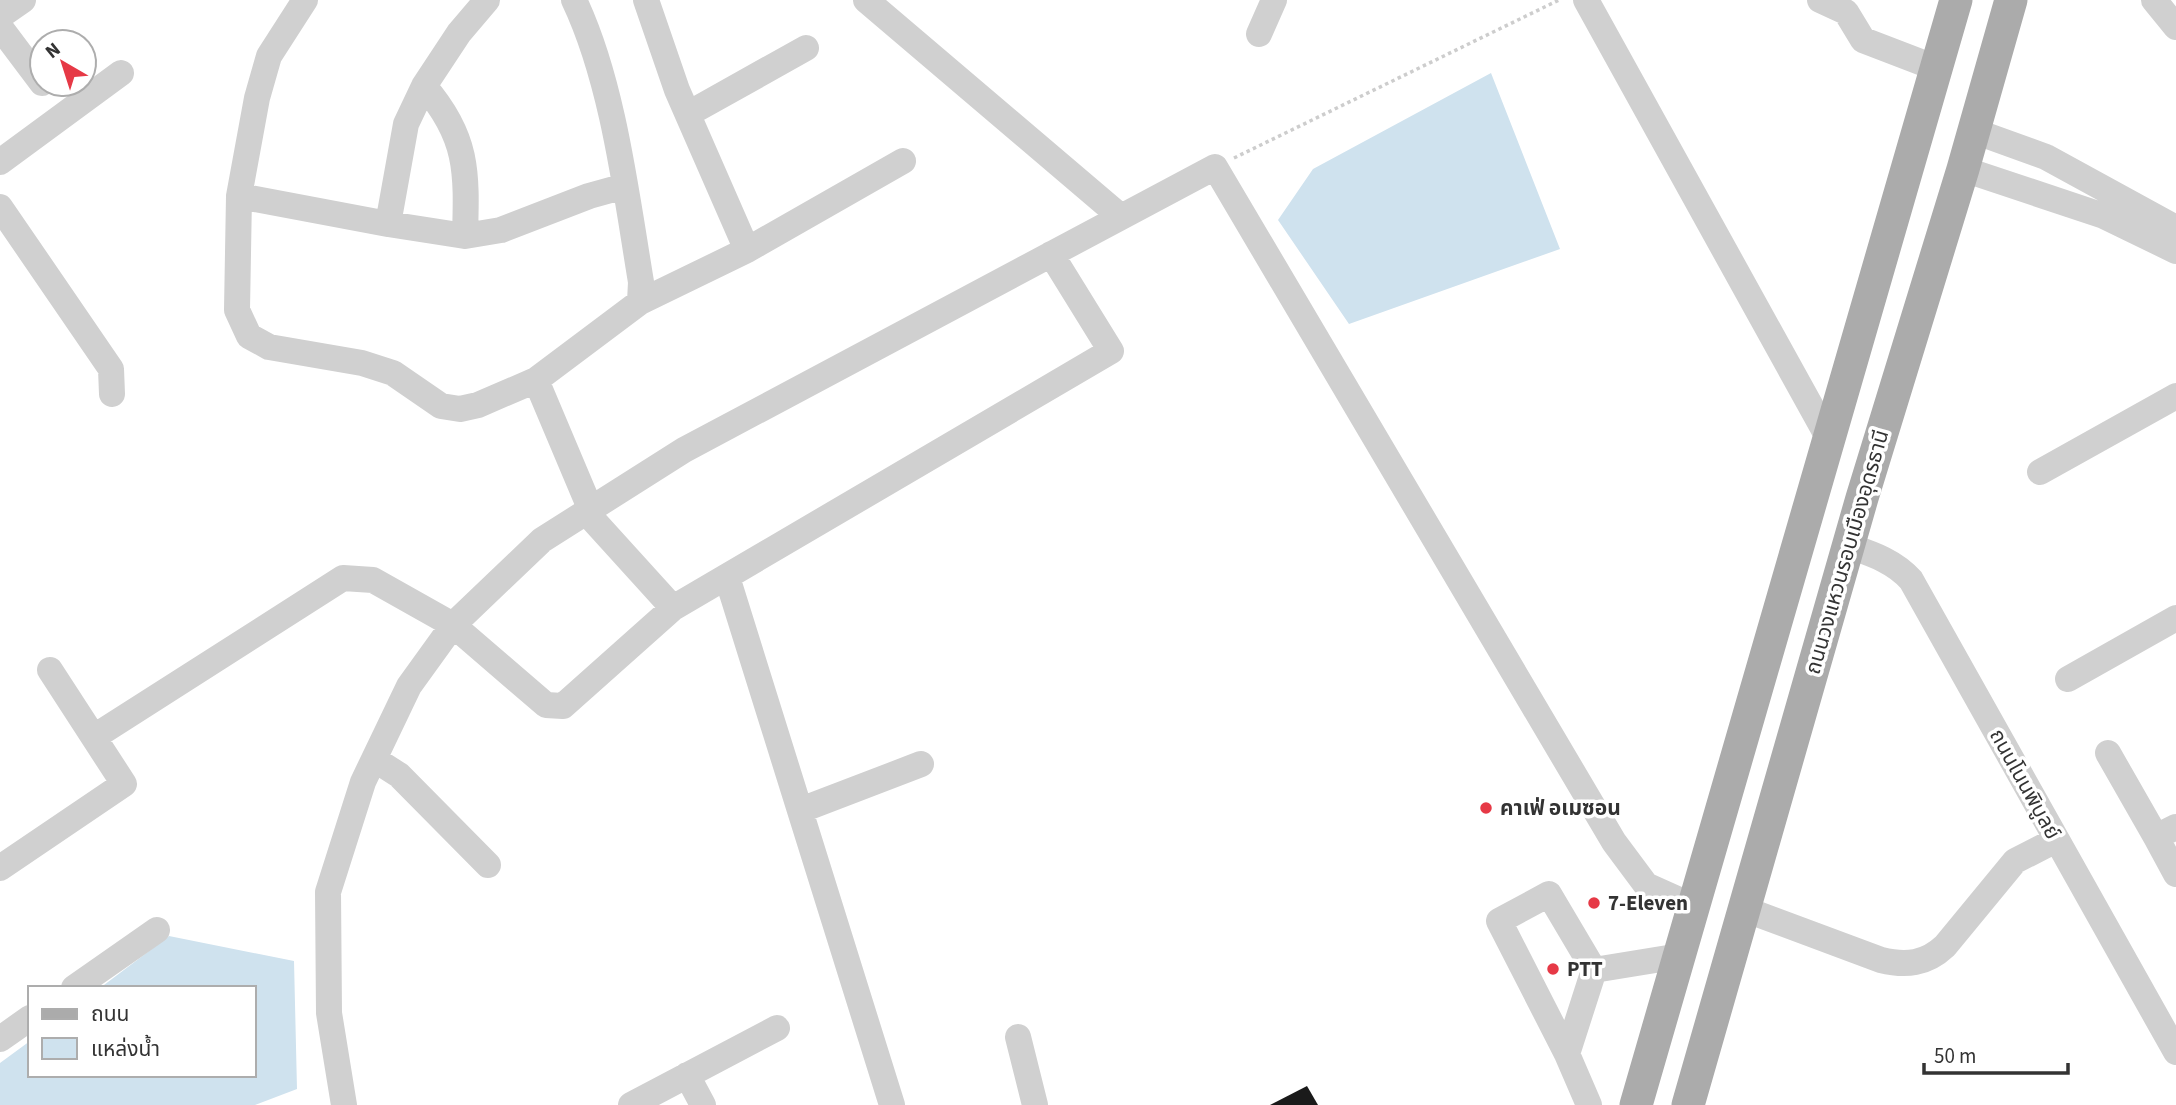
<svg xmlns="http://www.w3.org/2000/svg" width="2176" height="1105" font-family="'Source Sans 3','Noto Sans Thai',sans-serif">
	<rect width="100%" height="100%" fill="#fff"/>
	<path fill="#cfe2ee" d="M1491 73 1560 249 1349 324 1278 220 1313 169Z
		M169 936 294 961 297 1089 255 1105H0V1063L30 1041V1075H254V988H100Z"/>
	<path fill="#1a1a1a" d="M1307 1086 1318 1105H1270Z"/>
	<g fill="none" stroke-linecap="round" stroke-linejoin="round">
		<path stroke="#cdcdcd" stroke-width="3.5" stroke-dasharray="3.5 3.5" stroke-linecap="butt" d="M1234 158 1559 0"/>
		<path stroke="#d0d0d0" stroke-width="26" d="M305 0 269 56 257 98 239 196 237 310 249 336 269 347 362 363 393 373 441 406 460 409 478 405 536 380 640 302 747 250 903 161
			M574 0C613 82 626 192 641 282L640 302
			M646 0 677 90 747 250
			M866 0 1121 217
			M1586 0 1829 439
			M1820 0 1846 12 1863 40 1936 68
			M2154 0 2176 27
			M0 16 23 0
			M0 27 42 83
			M1259 34 1274 0
			M424 86C468 137 467 171 465 236
			M688 114 806 48
			M1974 131 2046 157 2176 228
			M0 162 121 73
			M1963 169 2104 216 2176 251
			M239 196 388 224 465 236 501 230 589 196 625 186
			M0 207 111 369 112 394
			M388 224 406 124 424 86 459 33 487 0
			M536 380 590 508
			M2040 472 2176 396
			M585 511 673 608
			M1849 546C1872 554 1894 561 1911 580L2176 1052
			M727 577 892 1105
			M2068 679 2176 618
			M94 737 343 578 373 580 453 625 546 705 563 706 673 608 1111 351 1051 254
			M2108 753 2156 837 2176 827
			M374 759 399 775 488 865
			M801 810 921 764
			M2156 837 2176 874
			M0 868 124 784 50 670
			M1744 909 1881 960C1906 966 1926 964 1945 946L2015 861 2056 840
			M74 988 157 930
			M1018 1037 1035 1105
			M0 1039 30 1018
			M1567 1054 1499 921 1549 894 1594 970
			M687 1075 703 1105
			M344 1105 329 1013 328 892 363 782 374 759 409 686 453 625 542 540 684 450 1215 167 1614 842 1646 885 1695 907
			M631 1105 777 1028
			M1589 1105 1567 1054 1594 970 1680 956"/>
		<path stroke="#ababab" stroke-width="33" d="M1636 1105 1956 0
			M1688 1105 1862 498 1963 169 2011 0"/>
	</g>
	<g fill="#e63946" stroke="#fff" stroke-width="2.5">
		<circle cx="1486" cy="808" r="7"/>
		<circle cx="1594" cy="903" r="7"/>
		<circle cx="1553" cy="969" r="7"/>
	</g>
	<g text-anchor="middle" dominant-baseline="central" stroke-width="7" stroke-linejoin="round" paint-order="stroke">
		<g font-size="21" fill="#333" stroke="#fff">
			<text transform="translate(1847 552) rotate(-74)">ถนนวงแหวนรอบเมืองอุดรธานี</text>
			<text transform="translate(2025 784) rotate(61)">ถนนโนนพิบูลย์</text>
		</g>
		<g font-size="21" font-weight="bold" fill="#333" stroke="#fff" text-anchor="start">
			<text x="1500" y="808">คาเฟ่ อเมซอน</text>
			<text x="1608" y="903">7-Eleven</text>
			<text x="1567" y="969">PTT</text>
		</g>
	</g>
	<rect x="28" y="986" width="228" height="91" fill="#ffffff" stroke="#adadad" stroke-width="2"/>
	<rect x="42" y="1009" width="35" height="10" fill="#ababab" stroke="#adadad" stroke-width="2"/>
	<text x="91" y="1021" font-size="21" fill="#333333">ถนน</text>
	<rect x="42" y="1038" width="35" height="21" fill="#cfe2ee" stroke="#adadad" stroke-width="2"/>
	<text x="91" y="1056" font-size="21" fill="#333333">แหล่งน้ำ</text>
	<g transform="translate(63 63) rotate(321)"><circle r="33" fill="#ffffff" stroke="#adadad" stroke-width="2"/>
	<path d="M0-5L12 26L0 18L-12 26Z" fill="#e63946"/>
	<text y="-10" font-size="19" font-weight="bold" text-anchor="middle" fill="#333333">N</text>
	</g>
	<path d="M1924 1063v10h144v-10" fill="none" stroke="#333333" stroke-width="3.5"/>
	<text x="1934" y="1063" font-size="21" fill="#333333" stroke="#ffffff" stroke-width="5" paint-order="stroke">50 m</text>
</svg>
